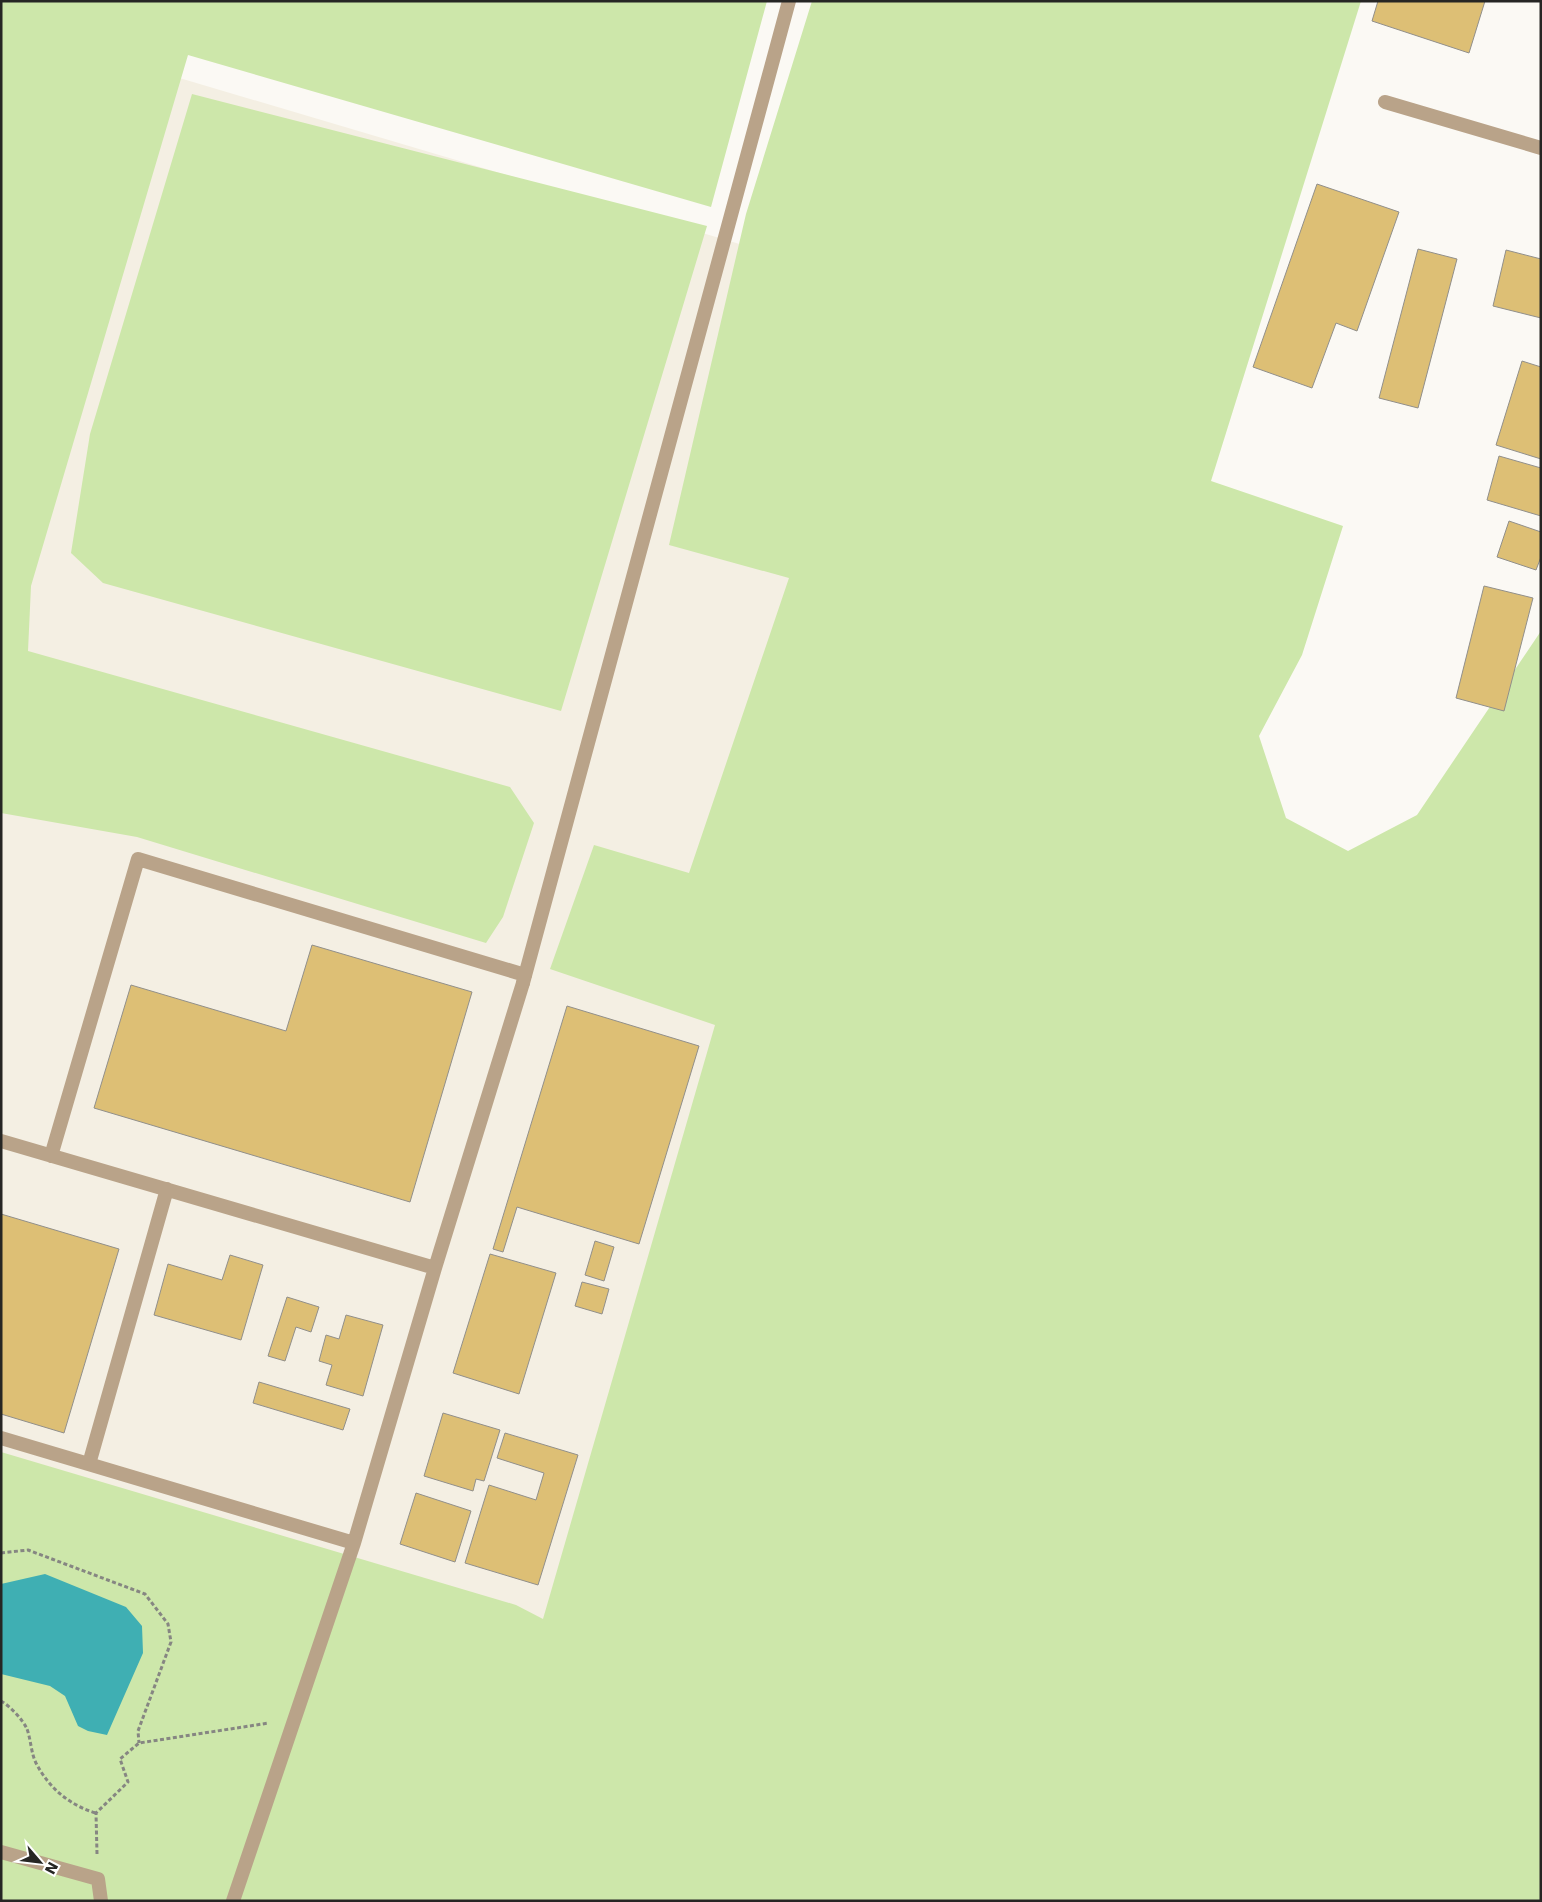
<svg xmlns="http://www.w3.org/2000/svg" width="1542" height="1902" font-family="'DejaVu Sans',sans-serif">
	<rect width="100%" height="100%" fill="#fbf9f4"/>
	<path fill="#f4efe3" d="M156 71 949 306 474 1901H1V405Z"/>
	<path fill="#cde7aa" d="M1 1H767L711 207 188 55 31 586 28 651 510 787 534 823 503 917 486 943 137 837 1 813Z
		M812 1H1361L1211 481 1343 526 1302 655 1259 736 1286 818 1348 851 1417 815 1541 631V1901H1V1452L516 1605 543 1619 715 1025 550 969 594 845 689 873 789 578 669 545 746 214Z
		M192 94 707 226 561 711 103 583 71 553 90 434Z"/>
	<path fill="#3fafb3" d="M45 1574 126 1607 142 1626 143 1653 107 1735 88 1731 78 1726 65 1696 50 1686 1 1674V1584Z"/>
	<path fill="#ddbf75" stroke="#918f8a" d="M1378 1H1485L1469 53 1372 21Z
		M1317 184 1399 212 1357 331 1336 323 1312 388 1253 367Z
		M1418 249 1457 259 1418 408 1379 398Z
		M1506 250 1541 259V318L1493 306Z
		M1522 361 1541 367V459L1496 445Z
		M1499 456 1541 468V516L1487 500Z
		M1509 521 1541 532V557L1536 570 1497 557Z
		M1484 586 1533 598 1504 711 1456 698Z
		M312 945 472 992 410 1202 94 1108 131 985 286 1031Z
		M567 1006 699 1046 639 1244 517 1207 503 1252 493 1249Z
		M1 1214 119 1249 64 1433 1 1414Z
		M595 1241 614 1247 604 1281 585 1275Z
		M490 1254 556 1273 519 1394 453 1373Z
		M230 1255 263 1265 241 1340 154 1315 168 1264 222 1280Z
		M582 1282 609 1289 602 1314 575 1306Z
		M287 1297 319 1307 311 1332 296 1327 285 1361 268 1356Z
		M346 1315 383 1325 363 1396 326 1385 332 1365 319 1361 326 1335 339 1339Z
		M259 1382 350 1409 343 1430 253 1403Z
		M443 1413 500 1430 484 1481 476 1479 473 1491 424 1476Z
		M505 1433 578 1455 538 1585 465 1563 489 1485 536 1500 544 1473 497 1458Z
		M416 1493 471 1511 455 1562 400 1544Z"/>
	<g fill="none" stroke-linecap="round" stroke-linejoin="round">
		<path stroke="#868682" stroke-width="3" stroke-dasharray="4 2.5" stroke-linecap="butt" d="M1 1553 28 1550 145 1594 168 1624 171 1642 138 1731 139 1743
			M1 1701C10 1706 23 1720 27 1729 31 1740 31 1753 36 1763 49 1788 69 1805 96 1813
			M97 1854 96 1813 128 1782 120 1759 139 1743 269 1723"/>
		<path stroke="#b9a389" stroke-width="14" d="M1385 102 1541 148
			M1 1141 435 1268
			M51 1156 138 859 525 975
			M1 1438 354 1543
			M89 1464 167 1189
			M1 1852 98 1879 101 1901
			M233 1901 354 1543 435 1268 523 983"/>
		<path stroke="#b9a389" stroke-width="14" d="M523 983 789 1"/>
	</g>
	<rect width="1542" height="1902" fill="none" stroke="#262624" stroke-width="5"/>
	<g transform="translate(40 1862) rotate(118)" stroke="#ffffff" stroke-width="4" paint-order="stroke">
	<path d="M0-4L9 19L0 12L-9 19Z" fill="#262624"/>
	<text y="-8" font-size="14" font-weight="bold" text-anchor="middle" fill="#262624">N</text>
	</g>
</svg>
